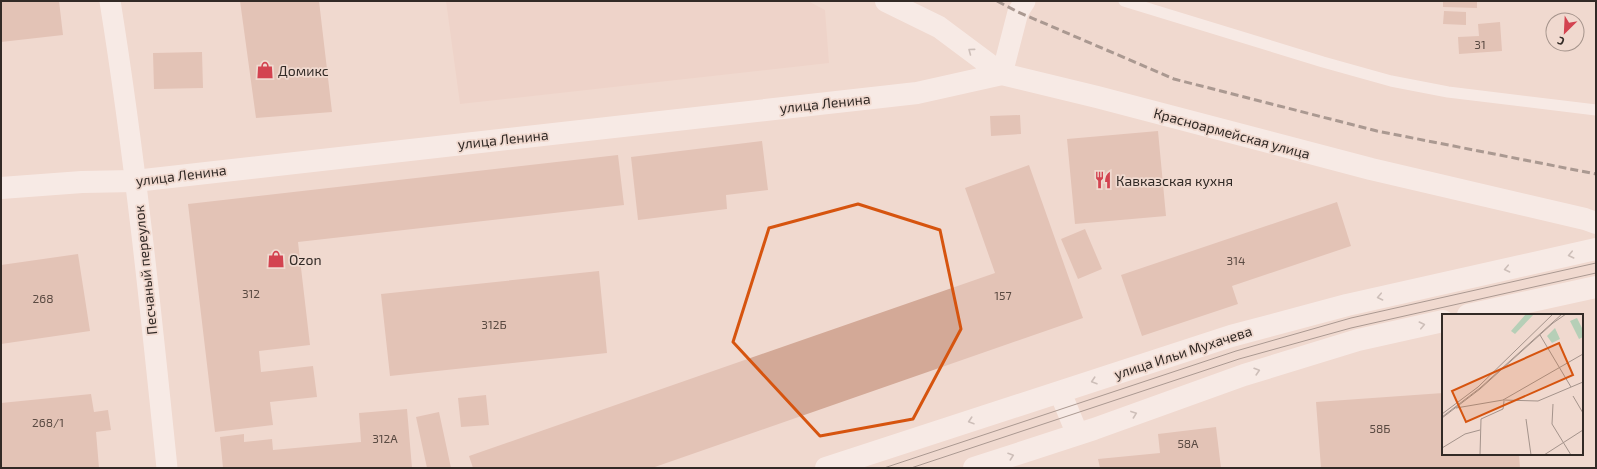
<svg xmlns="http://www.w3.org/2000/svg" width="1597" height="469" font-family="'Exo 2',sans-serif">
	<rect width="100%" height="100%" fill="#f0d9cf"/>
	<path fill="#eccdc0" d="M446 1H808L825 10 829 63 460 104Z"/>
	<path fill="#d3a997" d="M1 1H59L63 35 1 42Z
		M240 1H319L332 112 256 118Z
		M1443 1H1477V8L1443 7Z
		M1444 11 1466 12V25L1443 24Z
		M1500 22 1502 51 1459 54 1458 37 1479 36 1478 24Z
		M202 52 203 88 154 89 153 53Z
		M1020 115 1021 134 991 136 990 116Z
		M1158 131 1166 216 1075 224 1067 139Z
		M762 141 768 190 726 195 727 209 638 220 631 157Z
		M618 155 624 205 298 242 310 345 259 351 261 372 313 366 317 397 270 402 273 425 215 432 188 204Z
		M1029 165 1083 318 652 468H473L469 456 995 273 965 188Z
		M1337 202 1351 246 1232 286 1238 304 1142 336 1121 275Z
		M1085 229 1102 269 1078 279 1061 239Z
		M78 254 90 331 1 344V265Z
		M599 271 607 353 390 376 381 294Z
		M1443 393V454H1519L1520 468H1321L1316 402Z
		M91 394 94 412 108 410 111 430 96 432 99 468H1V403Z
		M486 395 489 425 461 427 458 398Z
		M407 409 412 468H223L220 437 244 434V442L272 439 273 450 361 442 359 413Z
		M439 412 451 468H427L416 417Z
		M1216 427 1221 468H1100L1098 459 1160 453 1158 434Z"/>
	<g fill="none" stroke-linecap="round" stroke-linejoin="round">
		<path stroke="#fff" stroke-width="11" d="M1124 1 1323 62 1391 81 1448 92 1596 110"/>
		<path stroke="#fff" stroke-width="21" d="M110 1C135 156 151 312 167 468
			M1002 74 1018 12 1025 1"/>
		<path stroke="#fff" stroke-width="22" d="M886 1 939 27 1002 74 1097 97 1371 169 1585 219 1596 223
			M1 188 82 182 135 181 917 93 1002 74
			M1468 315 1596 287
			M1060 392 1077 433
			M826 468 1231 336 1347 305 1596 249
			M974 468 1094 429 1244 375 1358 340 1443 321"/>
		<path stroke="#564c46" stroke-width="1" d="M884 468 1236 351 1351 318 1596 263
			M911 468 1239 359 1351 328 1596 273"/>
		<path stroke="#564c46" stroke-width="3" stroke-dasharray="8 4" stroke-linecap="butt" d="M997 1 1018 12 1174 79 1377 131 1596 174"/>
	</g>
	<defs><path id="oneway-chevron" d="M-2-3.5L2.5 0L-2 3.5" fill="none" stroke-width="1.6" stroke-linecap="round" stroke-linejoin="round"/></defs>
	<g stroke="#a39f9d">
		<use href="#oneway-chevron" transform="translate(971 51) rotate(-143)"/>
		<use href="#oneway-chevron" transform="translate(1571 255) rotate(167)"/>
		<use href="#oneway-chevron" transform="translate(1507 269) rotate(168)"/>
		<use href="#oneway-chevron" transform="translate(1380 297) rotate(168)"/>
		<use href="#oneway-chevron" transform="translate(1422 325) rotate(-13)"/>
		<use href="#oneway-chevron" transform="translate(1257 371) rotate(-17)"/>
		<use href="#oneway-chevron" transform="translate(1094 381) rotate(162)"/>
		<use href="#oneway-chevron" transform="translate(1134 414) rotate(-20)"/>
		<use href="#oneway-chevron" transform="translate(971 421) rotate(162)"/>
		<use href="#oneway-chevron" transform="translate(1011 456) rotate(-19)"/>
	</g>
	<path d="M0 0H1597V469H0ZM858 204 940 230 961 329 913 419 820 436 733 342 769 228Z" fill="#f0d9cf" fill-opacity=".55" fill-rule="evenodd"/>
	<path fill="none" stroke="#d6540f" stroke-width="3" stroke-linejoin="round" d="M858 204 940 230 961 329 913 419 820 436 733 342 769 228Z"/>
	<defs>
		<g id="shop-bare" transform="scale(1.38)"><path d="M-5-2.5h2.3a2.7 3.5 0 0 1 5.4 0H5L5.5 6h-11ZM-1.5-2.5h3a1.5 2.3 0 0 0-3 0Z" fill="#d34350" stroke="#f0d9cf" stroke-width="2.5" paint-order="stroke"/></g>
		<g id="restaurant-bare" transform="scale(1.38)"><path d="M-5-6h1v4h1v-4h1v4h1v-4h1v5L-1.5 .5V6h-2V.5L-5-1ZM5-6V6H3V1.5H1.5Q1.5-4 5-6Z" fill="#d34350" stroke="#f0d9cf" stroke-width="2.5" paint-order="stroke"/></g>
	</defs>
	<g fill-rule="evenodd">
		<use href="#shop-bare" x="265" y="70"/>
		<use href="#restaurant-bare" x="1103" y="180"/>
		<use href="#shop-bare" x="276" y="259"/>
	</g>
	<g text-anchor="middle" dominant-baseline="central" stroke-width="3.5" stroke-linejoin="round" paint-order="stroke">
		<g font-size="12" fill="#5a4a42">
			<text x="1480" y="44">31</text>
			<text x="1236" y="260">314</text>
			<text x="251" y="293">312</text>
			<text x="1003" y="295">157</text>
			<text x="43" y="298">268</text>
			<text x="494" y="324">312Б</text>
			<text x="48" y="422">268/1</text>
			<text x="1380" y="428">58Б</text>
			<text x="385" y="438">312А</text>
			<text x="1188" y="443">58А</text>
		</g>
		<g font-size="14" fill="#322a26" stroke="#f0d9cf" text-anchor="start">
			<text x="278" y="70">Домикс</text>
			<text x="1116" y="180">Кавказская кухня</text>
			<text x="289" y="259">Ozon</text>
		</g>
		<g font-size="14" fill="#322a26" stroke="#f0d9cf">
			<text transform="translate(825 103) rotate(-6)">улица Ленина</text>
			<text transform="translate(1232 133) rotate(15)">Красноармейская улица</text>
			<text transform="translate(503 139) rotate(-6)">улица Ленина</text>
			<text transform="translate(181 175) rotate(-7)">улица Ленина</text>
			<text transform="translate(145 270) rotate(-96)">Песчаный переулок</text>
			<text transform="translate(1183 352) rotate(-18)">улица Ильи Мухачева</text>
		</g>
	</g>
	<g transform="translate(1442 314)">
		<rect width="141" height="141" fill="#f0d9cf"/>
		<path d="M84 0H92L73 20 69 17ZM135 4 141 16V23L137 25 128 7ZM113 14 118 25 110 29 105 22Z" fill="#b6cfb7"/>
		<path fill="none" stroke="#a4938b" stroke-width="1" d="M98 21 129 73M131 82 141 99M61 86 141 40M111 90 110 110 129 141M14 94 61 86 96 87 141 68M0 100 36 73 111 0M0 103 38 74 120 0M0 104 38 75 111 9 124 0M84 105 89 141M0 134 23 120 38 116M38 141 39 105 61 95 62 87M102 141 141 116"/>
		<path fill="#d6540f" fill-opacity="0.15" stroke="#d6540f" stroke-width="2" d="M117 29 131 61 24 108 10 77Z"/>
		<rect width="141" height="141" fill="none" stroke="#322a26" stroke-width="2"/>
	</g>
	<rect width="1597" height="469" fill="none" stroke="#322a26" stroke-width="4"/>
	<g transform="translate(1565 32) rotate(204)"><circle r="19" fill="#f0d9cf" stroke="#a4938b"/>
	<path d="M0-3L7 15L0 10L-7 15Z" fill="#d34350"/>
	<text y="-6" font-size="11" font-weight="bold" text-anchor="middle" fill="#322a26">С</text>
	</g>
</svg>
